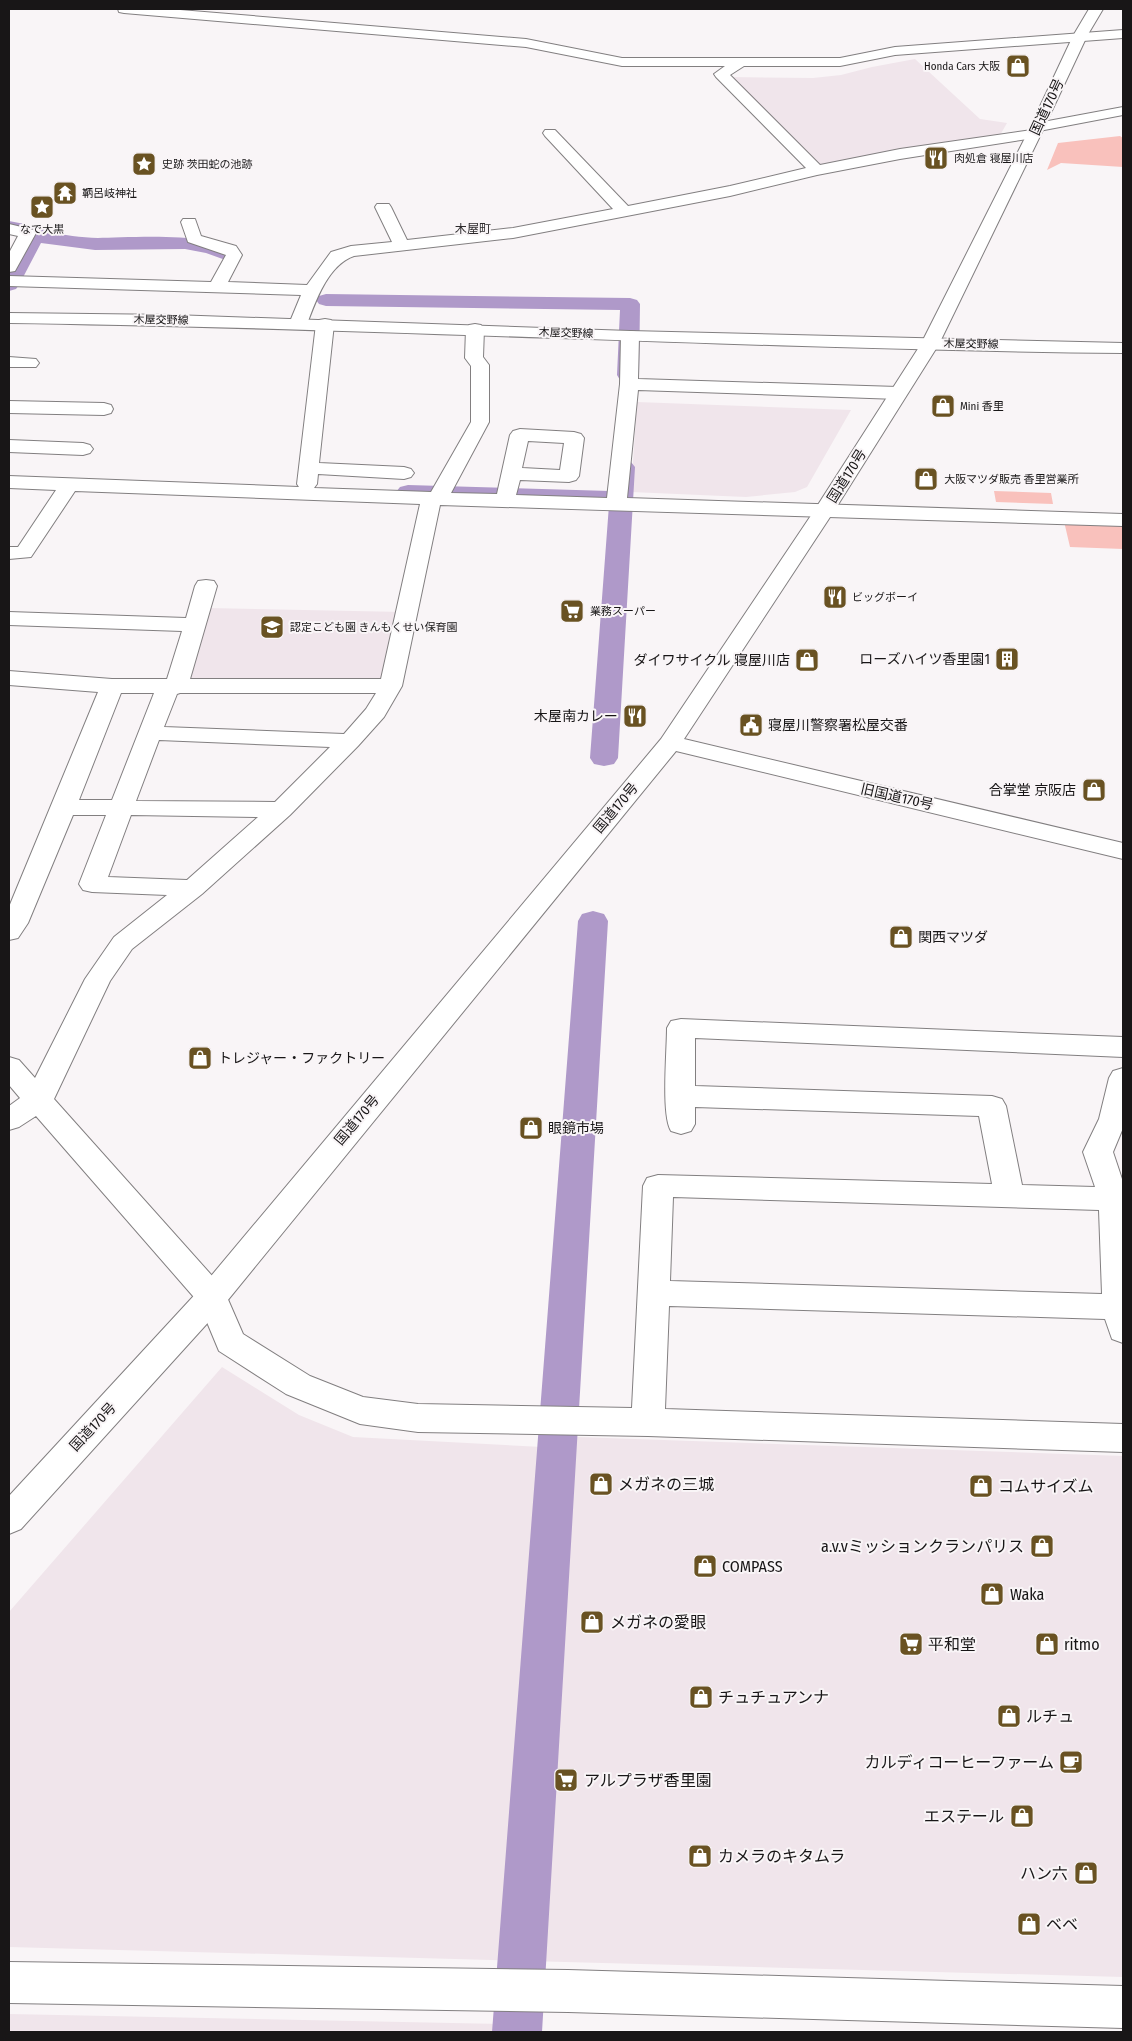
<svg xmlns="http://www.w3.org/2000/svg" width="1132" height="2041" font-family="'Fira Sans Condensed','Noto Sans JP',sans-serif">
	<rect width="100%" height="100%" fill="#f9f5f7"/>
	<path fill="#f0e5eb" d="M915 59 980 119 1007 123 999 137 817 167 729 77 813 78 841 75 872 67Z
		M637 402 851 410 807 487 795 492 746 497 631 492Z
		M208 608 404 612 383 678 193 681 186 678Z
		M222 1367 299 1415 353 1437 542 1447 578 1437 1123 1456V1977L9 1947V1612Z
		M9 2014 502 2024 501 2032H9Z"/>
	<path fill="#f9c1bc" d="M1120 136 1123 138V167L1061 163 1047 170 1058 143Z
		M994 491 1051 493 1053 504 996 502Z
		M1063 517 1123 519V549L1070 547Z"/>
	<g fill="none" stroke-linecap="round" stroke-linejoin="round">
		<path fill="#af99c9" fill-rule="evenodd" d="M9 221 45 228 47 233C64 234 81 238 98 238 127 238 223 230 241 256L238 260 231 262 206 253 185 249 95 250 41 243 19 285 16 289 9 291V267L26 236 9 233Z
			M326 294 630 298 637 300 640 304 639 375 636 380 628 381 620 380 617 375 620 310 326 306 319 304 316 300 319 296Z
			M623 460 631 462 635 467 618 758 614 764 604 766 594 764 590 758 609 505 408 499 400 497 396 492 400 487 408 485 610 491 611 467 615 462Z
			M593 911 604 914 608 921 542 2032H492L578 921 582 914Z"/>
		<g stroke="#827f80" stroke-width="2">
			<path id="minor" d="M118 9H168L526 39 622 58H840L895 47 1123 30V38L895 55 840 66H744L730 75 820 165 900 149 1032 130 1030 127 1032 124 1123 107V115L1039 131 1041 134 1039 137 1034 138 900 159 817 175 730 196 513 238 354 256C328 265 316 300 307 324L304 328 298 329 292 328 289 324 301 295 9 286V276L211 282 226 255 188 242 181 222 183 219H195L201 236 236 246 242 255 228 282 307 285 331 252 351 246 392 242 375 207 377 204H389L391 207 407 240 513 228 613 209 545 136 543 133 545 130H555L628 206 730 186 806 168 716 77 714 74 725 66H622L526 47 124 13 119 12Z
				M9 224 34 230 36 233 15 271 9 272V253L18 236 9 234Z
				M325 319 331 320 334 324 319 463 404 467 411 469 414 473 411 477 404 479 318 474 317 484 314 488 431 492 471 422V366L465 358 466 329 469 325 475 324 481 325 484 329 483 357 489 365V422L451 493 497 494 510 435 513 431 520 429 574 432 581 434 584 438 579 476 576 480 569 482 520 480 516 495 607 498 620 384 621 336 624 332 630 331 636 332 639 336 638 379 898 387 905 389 907 393 905 397 898 399 638 390 627 498 1123 514V526L440 505 402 686 384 717 358 746 290 815 202 894 132 949 110 981 54 1099 223 1288 243 1334 310 1376 363 1397 418 1404 632 1408 643 1186 647 1178 658 1175 992 1184 979 1116 695 1107V1124L691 1131 681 1134 671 1131C661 1115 667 1051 667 1028L671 1021 681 1019 1123 1037V1057L695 1038V1086L992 1096 1002 1099 1006 1106 1022 1185 1095 1187 1083 1152 1099 1119 1109 1078 1113 1071 1123 1068V1128L1113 1152 1123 1182V1343L1112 1339 1105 1319 669 1306 665 1409 1123 1424V1452L648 1436 418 1432 360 1424 286 1394 219 1351 199 1303 36 1116 19 1127 9 1130V1106L20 1098 9 1085V1057L19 1060 35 1078 85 979 114 937 167 895 92 892 83 890 79 884 106 815H73L28 923 18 938 9 940V907L98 692 9 685V671L112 679H167L182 631 9 625V612L186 618 195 586 198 581 206 580 214 581 217 586 190 679H381L420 504 75 491 31 557 9 559V547H18L56 490 9 488V476L299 487 297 484 316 324 319 320ZM528 441 564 443 560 470 522 468ZM121 693H154L112 800H79ZM180 693H376L366 709 344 734 164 727 177 694ZM159 740 330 747 275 802 136 801ZM131 815 258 817 187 880 108 877ZM673 1197 1099 1210 1102 1294 670 1281Z
				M9 357 36 359 39 363 36 367H9Z
				M9 401 104 403 111 405 113 409 111 413 104 415 9 413Z
				M9 440 83 443 90 445 93 449 90 453 83 455 9 452Z
				M9 1962 568 1970 1123 1986V2028L568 2012 9 2003Z"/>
		</g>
		<g stroke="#827f80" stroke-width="2">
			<path id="major" d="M9 313 173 315 630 331 1123 343V353C752 349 381 328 9 323Z"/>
		</g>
		<g stroke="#827f80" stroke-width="2">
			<path id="highway" d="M1089 9H1103L1087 36 1041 134 939 344 834 511 684 739 1123 843V859L676 751 223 1306 21 1529 9 1534V1496L201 1288 661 739 814 511 921 344 1027 134 1073 36Z"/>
		</g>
		<use href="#minor" fill="#fff" fill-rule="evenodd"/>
		<use href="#major" fill="#fff" fill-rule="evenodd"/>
		<use href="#highway" fill="#fff" fill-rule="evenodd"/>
	</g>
	<defs>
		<g id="shop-square" transform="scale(1.25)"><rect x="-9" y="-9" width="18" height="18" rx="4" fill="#695222" stroke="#f9f5f7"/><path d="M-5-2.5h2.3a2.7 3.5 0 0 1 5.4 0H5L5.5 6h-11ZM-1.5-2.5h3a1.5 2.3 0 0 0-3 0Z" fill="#fff"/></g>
		<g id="restaurant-square" transform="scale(1.25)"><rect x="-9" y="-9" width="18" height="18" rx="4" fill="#695222" stroke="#f9f5f7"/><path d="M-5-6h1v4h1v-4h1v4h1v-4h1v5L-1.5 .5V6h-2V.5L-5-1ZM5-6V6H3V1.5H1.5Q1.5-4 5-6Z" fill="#fff"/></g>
		<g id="sight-square" transform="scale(1.25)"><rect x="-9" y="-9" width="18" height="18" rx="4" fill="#695222" stroke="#f9f5f7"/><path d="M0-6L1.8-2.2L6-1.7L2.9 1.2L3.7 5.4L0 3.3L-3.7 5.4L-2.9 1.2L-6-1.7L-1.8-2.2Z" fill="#fff"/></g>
		<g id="temple-square" transform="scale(1.25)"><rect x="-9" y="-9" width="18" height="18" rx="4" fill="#695222" stroke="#f9f5f7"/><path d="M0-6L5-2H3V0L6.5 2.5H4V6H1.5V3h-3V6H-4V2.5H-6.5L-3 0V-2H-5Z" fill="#fff"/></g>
		<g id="supermarket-square" transform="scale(1.25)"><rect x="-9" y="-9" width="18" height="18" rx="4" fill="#695222" stroke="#f9f5f7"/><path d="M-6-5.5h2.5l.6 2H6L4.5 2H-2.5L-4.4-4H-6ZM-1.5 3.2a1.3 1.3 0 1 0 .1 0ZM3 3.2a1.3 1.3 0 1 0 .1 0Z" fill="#fff"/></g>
		<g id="school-square" transform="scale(1.25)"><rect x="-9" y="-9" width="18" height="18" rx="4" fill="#695222" stroke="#f9f5f7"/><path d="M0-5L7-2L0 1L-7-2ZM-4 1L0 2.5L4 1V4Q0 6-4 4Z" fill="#fff"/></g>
		<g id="building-square" transform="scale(1.25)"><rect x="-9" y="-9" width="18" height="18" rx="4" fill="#695222" stroke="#f9f5f7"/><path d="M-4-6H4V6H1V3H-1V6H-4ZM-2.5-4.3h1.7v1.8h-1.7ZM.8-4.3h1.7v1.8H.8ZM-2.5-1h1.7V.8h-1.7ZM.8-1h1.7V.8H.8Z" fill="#fff"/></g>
		<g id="civic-square" transform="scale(1.25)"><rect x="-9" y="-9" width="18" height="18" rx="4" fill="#695222" stroke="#f9f5f7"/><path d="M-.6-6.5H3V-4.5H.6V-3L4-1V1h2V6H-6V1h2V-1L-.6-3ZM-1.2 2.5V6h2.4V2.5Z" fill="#fff"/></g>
		<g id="cafe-square" transform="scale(1.25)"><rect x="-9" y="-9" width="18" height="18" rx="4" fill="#695222" stroke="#f9f5f7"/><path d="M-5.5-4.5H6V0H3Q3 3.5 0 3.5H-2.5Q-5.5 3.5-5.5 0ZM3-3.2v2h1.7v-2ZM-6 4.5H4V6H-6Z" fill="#fff"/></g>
	</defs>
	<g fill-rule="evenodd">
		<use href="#shop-square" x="1018" y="66"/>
		<use href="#restaurant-square" x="936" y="158"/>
		<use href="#sight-square" x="144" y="164"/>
		<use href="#temple-square" x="65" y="193"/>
		<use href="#sight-square" x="42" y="207"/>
		<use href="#shop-square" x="943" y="406"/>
		<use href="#shop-square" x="926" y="479"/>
		<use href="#restaurant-square" x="835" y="597"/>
		<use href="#supermarket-square" x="572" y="611"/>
		<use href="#school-square" x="272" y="627"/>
		<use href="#building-square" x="1007" y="659"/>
		<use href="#shop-square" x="807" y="660"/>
		<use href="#restaurant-square" x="635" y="716"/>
		<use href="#civic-square" x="751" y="725"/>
		<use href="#shop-square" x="1094" y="790"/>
		<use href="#shop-square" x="901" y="937"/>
		<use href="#shop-square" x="200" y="1058"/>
		<use href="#shop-square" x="531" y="1128"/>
		<use href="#shop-square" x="601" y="1484"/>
		<use href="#shop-square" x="981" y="1486"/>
		<use href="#shop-square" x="1042" y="1546"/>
		<use href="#shop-square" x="705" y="1566"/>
		<use href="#shop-square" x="992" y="1594"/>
		<use href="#shop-square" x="592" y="1622"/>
		<use href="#supermarket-square" x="911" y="1644"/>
		<use href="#shop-square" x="1047" y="1644"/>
		<use href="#shop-square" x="701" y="1697"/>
		<use href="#shop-square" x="1009" y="1716"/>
		<use href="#cafe-square" x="1071" y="1762"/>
		<use href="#supermarket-square" x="566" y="1780"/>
		<use href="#shop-square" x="1022" y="1816"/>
		<use href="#shop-square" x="700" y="1856"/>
		<use href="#shop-square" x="1086" y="1873"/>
		<use href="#shop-square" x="1029" y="1924"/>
	</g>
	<g text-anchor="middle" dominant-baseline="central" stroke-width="4" stroke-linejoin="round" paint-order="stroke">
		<g font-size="11" fill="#181617" stroke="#f9f5f7" text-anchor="start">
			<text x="1000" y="66" text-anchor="end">Honda Cars 大阪</text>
			<text x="954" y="158">肉処倉 寝屋川店</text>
			<text x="162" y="164">史跡 茨田蛇の池跡</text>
			<text x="82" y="193">鞆呂岐神社</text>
			<text x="42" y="229" text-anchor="middle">なで大黒</text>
			<text x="960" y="406">Mini 香里</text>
			<text x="944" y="479">大阪マツダ販売 香里営業所</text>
			<text x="852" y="597">ビッグボーイ</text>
			<text x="590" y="611">業務スーパー</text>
			<text x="290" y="627">認定こども園 きんもくせい保育園</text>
		</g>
		<g font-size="11" fill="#181617" stroke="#f9f5f7">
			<text transform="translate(161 320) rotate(1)">木屋交野線</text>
			<text transform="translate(566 333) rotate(2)">木屋交野線</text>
			<text transform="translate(971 344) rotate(1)">木屋交野線</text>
		</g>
		<g font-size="12" fill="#2d2a2c" stroke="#f9f5f7">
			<text x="473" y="229">木屋町</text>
		</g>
		<g font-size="14" fill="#181617" stroke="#f9f5f7">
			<text transform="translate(1047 107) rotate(-65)">国道170号</text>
			<text transform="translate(847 476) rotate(-58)">国道170号</text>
			<text transform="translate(897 797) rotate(13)">旧国道170号</text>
			<text transform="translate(616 808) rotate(-50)">国道170号</text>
			<text transform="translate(357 1120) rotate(-50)">国道170号</text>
			<text transform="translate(93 1427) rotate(-47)">国道170号</text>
		</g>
		<g font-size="14" fill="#181617" stroke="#f9f5f7" text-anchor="end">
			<text x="990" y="659">ローズハイツ香里園1</text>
			<text x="790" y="660">ダイワサイクル 寝屋川店</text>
			<text x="618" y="716">木屋南カレー</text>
			<text x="768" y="725" text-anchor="start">寝屋川警察署松屋交番</text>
			<text x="1076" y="790">合掌堂 京阪店</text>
			<text x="918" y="937" text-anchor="start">関西マツダ</text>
			<text x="218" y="1058" text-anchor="start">トレジャー・ファクトリー</text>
			<text x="548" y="1128" text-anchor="start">眼鏡市場</text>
		</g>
		<g font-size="16" fill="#181617" stroke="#f9f5f7" text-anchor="start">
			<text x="618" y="1484">メガネの三城</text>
			<text x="998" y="1486">コムサイズム</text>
			<text x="1024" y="1546" text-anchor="end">a.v.vミッションクランパリス</text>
			<text x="722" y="1566">COMPASS</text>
			<text x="1010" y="1594">Waka</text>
			<text x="610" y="1622">メガネの愛眼</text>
			<text x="928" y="1644">平和堂</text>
			<text x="1064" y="1644">ritmo</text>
			<text x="718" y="1697">チュチュアンナ</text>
			<text x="1026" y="1716">ルチュ</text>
			<text x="1054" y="1762" text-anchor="end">カルディコーヒーファーム</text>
			<text x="584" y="1780">アルプラザ香里園</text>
			<text x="1004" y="1816" text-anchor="end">エステール</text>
			<text x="718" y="1856">カメラのキタムラ</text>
			<text x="1068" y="1873" text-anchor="end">ハン六</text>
			<text x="1046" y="1924">ベベ</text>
		</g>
	</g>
	<rect width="1132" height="2041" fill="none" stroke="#181617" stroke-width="20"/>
</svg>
